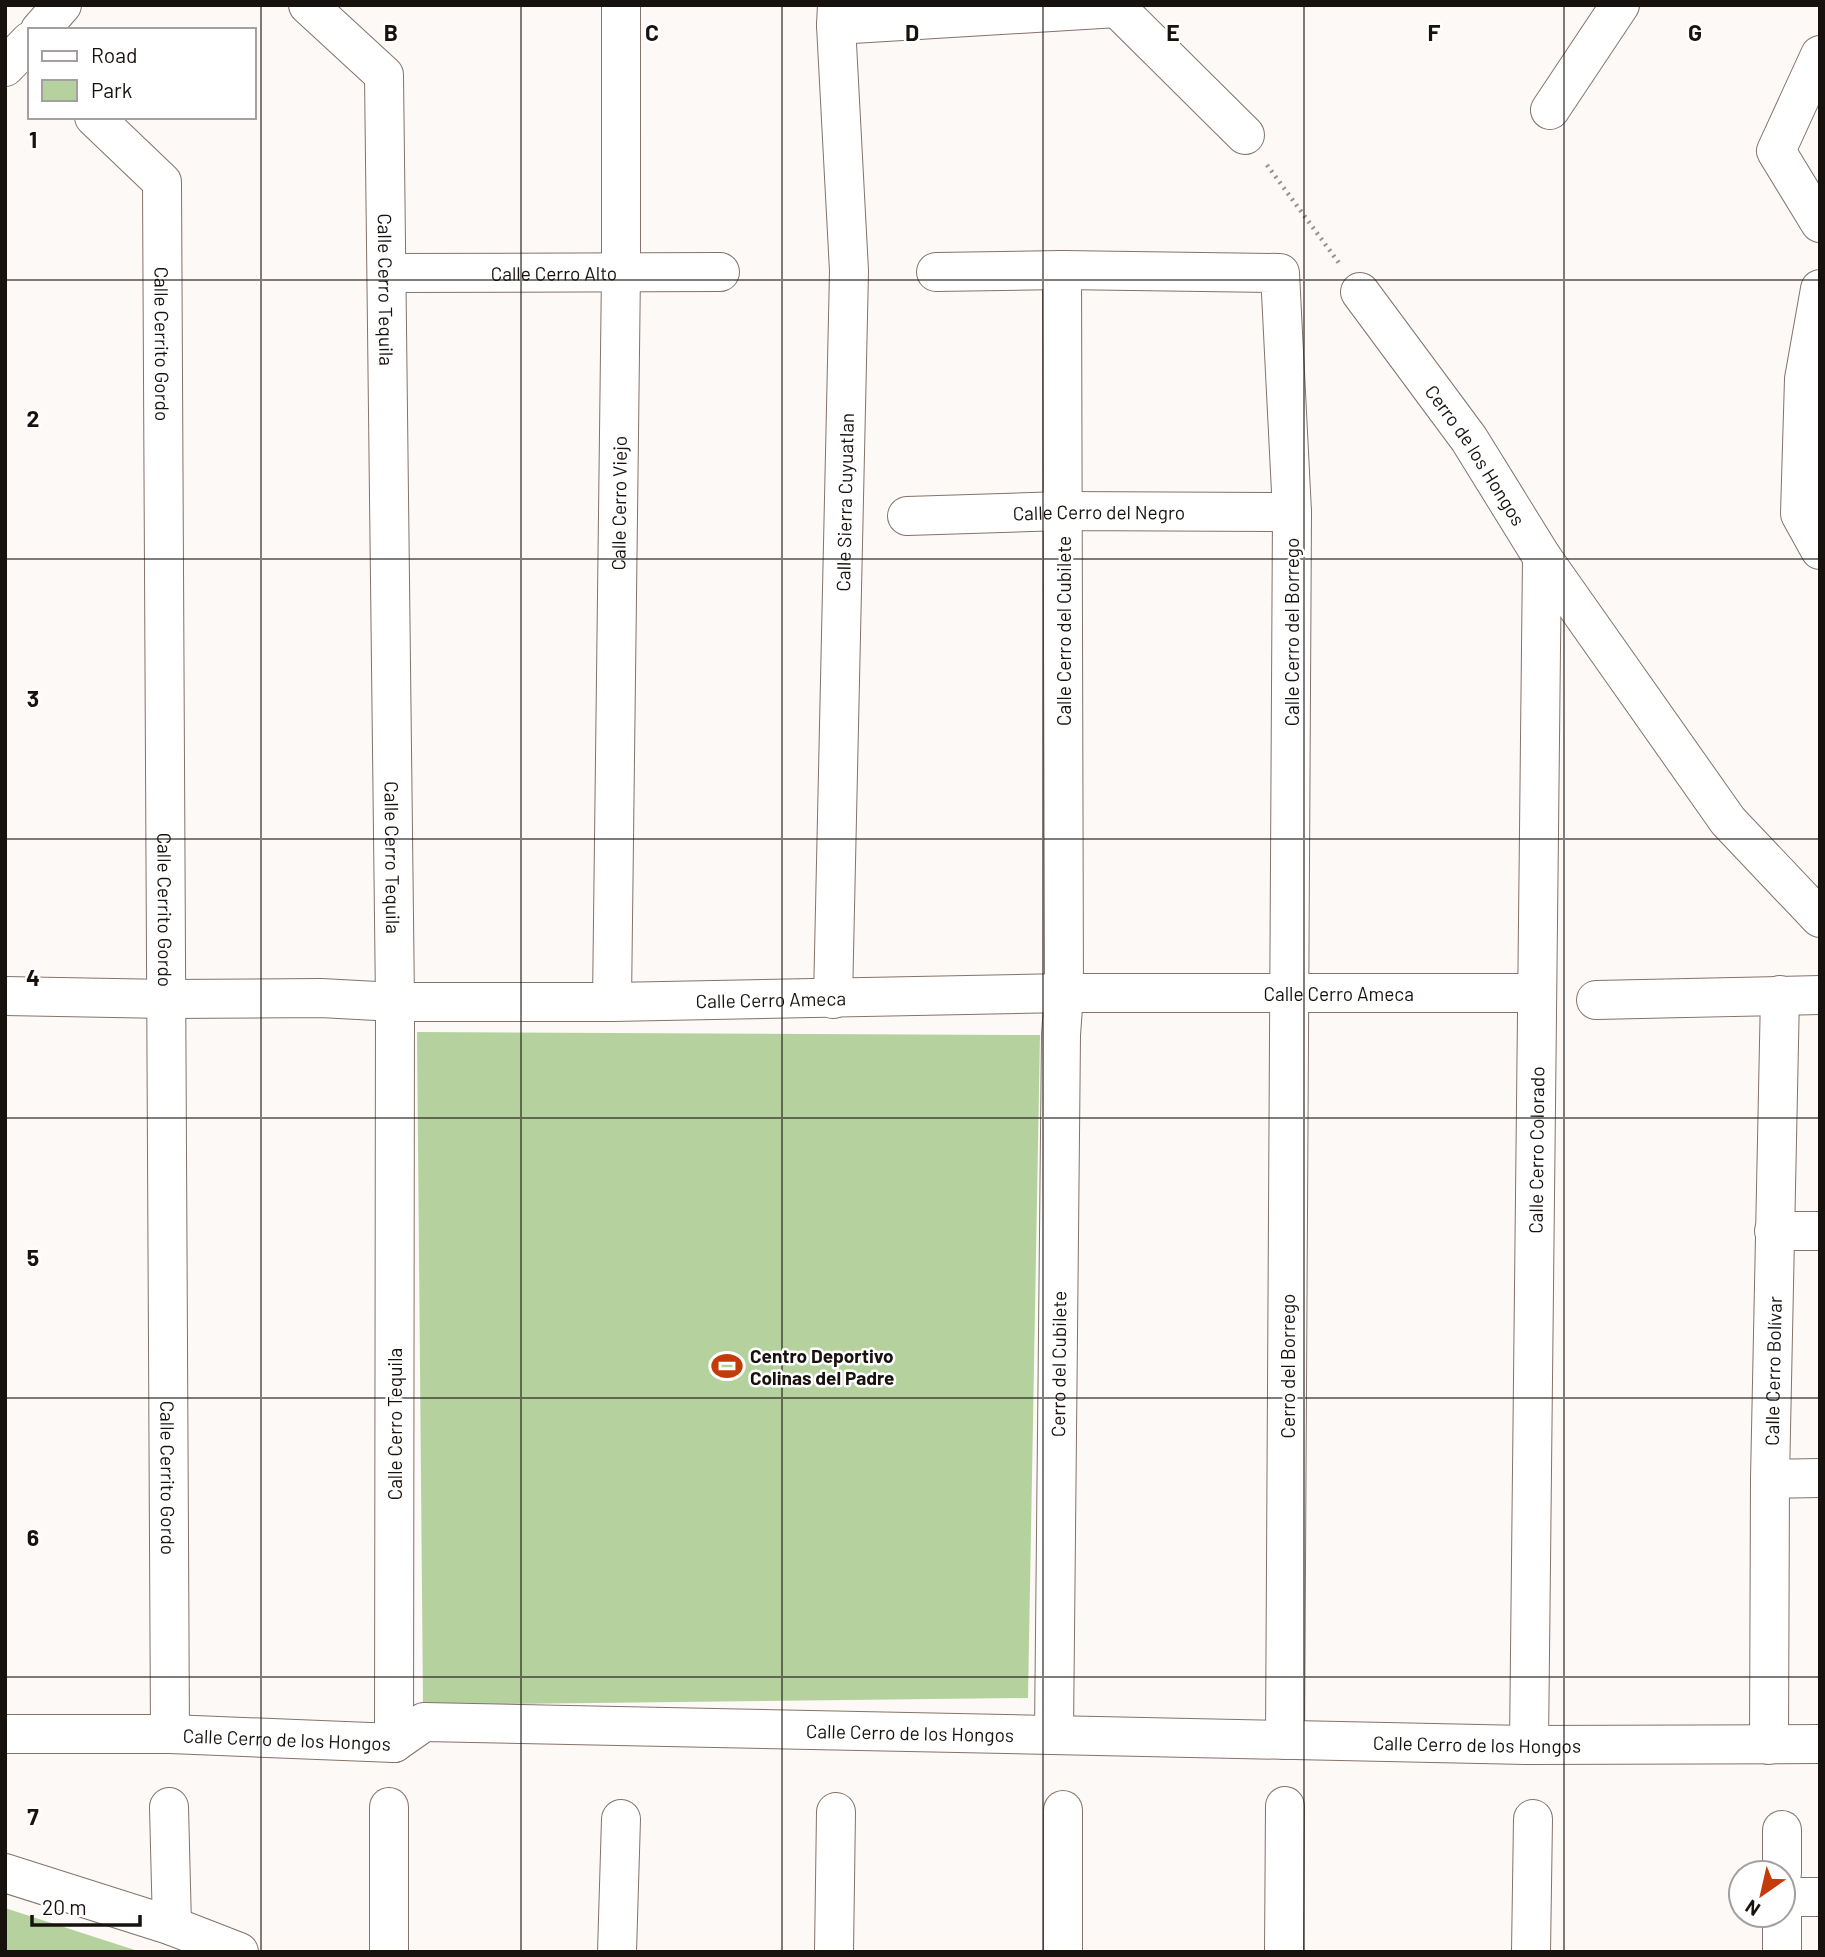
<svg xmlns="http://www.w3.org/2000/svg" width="1825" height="1957" font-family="Barlow,sans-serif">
	<rect width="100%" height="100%" fill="#fdf9f7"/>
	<path fill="#b5d29e" d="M417 1032 1040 1035 1028 1698 423 1705Z
		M5 1908 141 1952H5Z"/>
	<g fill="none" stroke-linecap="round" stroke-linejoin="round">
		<g stroke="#83736b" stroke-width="40">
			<g id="minor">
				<path id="s1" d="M308 5 384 75 395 1002 394 1743"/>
				<path d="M1114 5 1245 135"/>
				<path d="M836 25 1117 8"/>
				<path d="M40 30 62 5"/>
				<path d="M1820 55 1776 151 1820 223"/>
				<path d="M5 67 30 41"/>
				<path d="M1550 110 1620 5"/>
				<path id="s2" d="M94 117 162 182 170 1734"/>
				<path d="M936 272 1062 270 1280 273 1292 512 1285 1740"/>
				<path id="s3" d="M388 273 720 272"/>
				<path d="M1820 289 1804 379 1800 514 1820 550"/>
				<path id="s4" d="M1360 292 1469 439 1542 557 1728 821 1820 918"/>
				<path id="s5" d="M907 516 1062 511 1292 512"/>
				<path id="s6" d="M5 996 167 999 321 998 395 1002H612L1064 993H1536"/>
				<path id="s7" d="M833 999 849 271 836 25 837 5"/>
				<path d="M1596 1000 1820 995"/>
				<path id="s8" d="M612 1002 621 271V5"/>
				<path d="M1774 1231H1820"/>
				<path d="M1770 1479 1820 1478"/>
				<path id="s9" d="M1054 1733 1061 1035 1064 993 1062 270"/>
				<path id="s10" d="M5 1734H170L394 1743 424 1722 1529 1745 1820 1744"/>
				<path id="s11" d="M1529 1745 1542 557"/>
				<path id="s12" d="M1769 1745 1770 1479 1780 995"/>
				<path d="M169 1807 172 1926"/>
				<path d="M389 1807V1952"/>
				<path d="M1063 1810V1952"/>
				<path d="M5 1873 172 1926 239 1952"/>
				<path d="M1782 1873V1830"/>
				<path d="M1783 1897H1820"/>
				<path d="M617 1952 621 1819"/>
				<path d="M834 1952 836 1812"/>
				<path d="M1284 1952 1285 1806"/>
				<path d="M1531 1952 1533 1819"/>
				<path d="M1782 1952V1915"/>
			</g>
		</g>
		<path stroke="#979290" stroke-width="4.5" stroke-dasharray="2 5" stroke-linecap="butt" d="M1267 165 1339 263"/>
		<use href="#minor" stroke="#fff" stroke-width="38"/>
	</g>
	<path fill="none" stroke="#18120f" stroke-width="2" stroke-opacity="0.55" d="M261 5V1952M521 5V1952M782 5V1952M1043 5V1952M1304 5V1952M1564 5V1952M5 280H1820M5 559H1820M5 839H1820M5 1118H1820M5 1398H1820M5 1677H1820"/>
	<defs>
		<g id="stadium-bare" transform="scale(2.415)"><path d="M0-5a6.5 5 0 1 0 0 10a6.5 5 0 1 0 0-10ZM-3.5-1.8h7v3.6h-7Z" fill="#c33b06" stroke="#fff" stroke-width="2.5" paint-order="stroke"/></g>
	</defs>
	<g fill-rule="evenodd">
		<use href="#stadium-bare" x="727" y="1366"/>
	</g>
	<g text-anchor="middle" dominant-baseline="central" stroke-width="5" stroke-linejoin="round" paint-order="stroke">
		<g font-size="19" fill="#18120f" stroke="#fff">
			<text stroke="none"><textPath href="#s3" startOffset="166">Calle Cerro Alto</textPath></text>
			<text stroke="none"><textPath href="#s1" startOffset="318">Calle Cerro Tequila</textPath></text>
			<text stroke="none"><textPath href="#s2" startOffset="256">Calle Cerrito Gordo</textPath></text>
			<text stroke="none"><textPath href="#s4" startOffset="200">Cerro de los Hongos</textPath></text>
			<text stroke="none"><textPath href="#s7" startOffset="497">Calle Sierra Cuyuatlan</textPath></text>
			<text stroke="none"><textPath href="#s8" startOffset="499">Calle Cerro Viejo</textPath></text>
			<text stroke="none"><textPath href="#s5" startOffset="192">Calle Cerro del Negro</textPath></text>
			<text transform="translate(1063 631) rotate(-90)">Calle Cerro del Cubilete</text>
			<text transform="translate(1291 632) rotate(-90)">Calle Cerro del Borrego</text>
			<text stroke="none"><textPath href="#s1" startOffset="886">Calle Cerro Tequila</textPath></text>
			<text stroke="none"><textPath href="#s2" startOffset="822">Calle Cerrito Gordo</textPath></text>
			<text stroke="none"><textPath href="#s6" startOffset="1334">Calle Cerro Ameca</textPath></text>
			<text stroke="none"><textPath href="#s6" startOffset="766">Calle Cerro Ameca</textPath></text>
			<text stroke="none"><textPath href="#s11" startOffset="595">Calle Cerro Colorado</textPath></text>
			<text stroke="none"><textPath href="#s9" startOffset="369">Cerro del Cubilete</textPath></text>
			<text transform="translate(1287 1366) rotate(-90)">Cerro del Borrego</text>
			<text stroke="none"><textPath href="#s12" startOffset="374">Calle Cerro Bolívar</textPath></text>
			<text transform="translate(394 1424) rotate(-90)">Calle Cerro Tequila</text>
			<text stroke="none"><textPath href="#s2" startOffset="1390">Calle Cerrito Gordo</textPath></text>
			<text stroke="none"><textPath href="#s10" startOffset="912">Calle Cerro de los Hongos</textPath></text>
			<text stroke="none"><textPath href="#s10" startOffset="282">Calle Cerro de los Hongos</textPath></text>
			<text stroke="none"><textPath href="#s10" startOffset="1479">Calle Cerro de los Hongos</textPath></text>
		</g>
		<g font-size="19" font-weight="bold" fill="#18120f" stroke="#fff" text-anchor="start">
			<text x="750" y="1355">Centro Deportivo<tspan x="750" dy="22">Colinas del Padre</tspan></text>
		</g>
	</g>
	<g font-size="23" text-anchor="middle" font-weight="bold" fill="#18120f" stroke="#fff" stroke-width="5" stroke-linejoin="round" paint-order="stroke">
		<text x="391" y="41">B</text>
		<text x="652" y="41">C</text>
		<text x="912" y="41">D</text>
		<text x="1173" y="41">E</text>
		<text x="1434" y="41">F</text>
		<text x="1695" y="41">G</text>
		<text x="33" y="148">1</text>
		<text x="33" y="427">2</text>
		<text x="33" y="707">3</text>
		<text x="33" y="986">4</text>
		<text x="33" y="1266">5</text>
		<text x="33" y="1546">6</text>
		<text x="33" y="1825">7</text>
	</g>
	<rect width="1825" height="1957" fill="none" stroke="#18120f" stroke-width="14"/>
	<rect x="28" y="28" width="228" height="91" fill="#ffffff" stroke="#a3a09f" stroke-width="2"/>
	<rect x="42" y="51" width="35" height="10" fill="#ffffff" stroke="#a3a09f" stroke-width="2"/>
	<text x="91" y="63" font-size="21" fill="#18120f">Road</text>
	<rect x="42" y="80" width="35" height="21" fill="#b5d29e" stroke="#a3a09f" stroke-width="2"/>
	<text x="91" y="98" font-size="21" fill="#18120f">Park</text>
	<g transform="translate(1762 1894) rotate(214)"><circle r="33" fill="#ffffff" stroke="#a3a09f" stroke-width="2"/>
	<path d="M0-5L12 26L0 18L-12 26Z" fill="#c33b06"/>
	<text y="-10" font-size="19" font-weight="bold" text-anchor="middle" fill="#18120f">N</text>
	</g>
	<path d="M32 1915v10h108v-10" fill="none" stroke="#18120f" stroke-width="3.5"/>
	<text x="42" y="1915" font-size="21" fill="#18120f" stroke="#ffffff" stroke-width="5" paint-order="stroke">20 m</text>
</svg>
